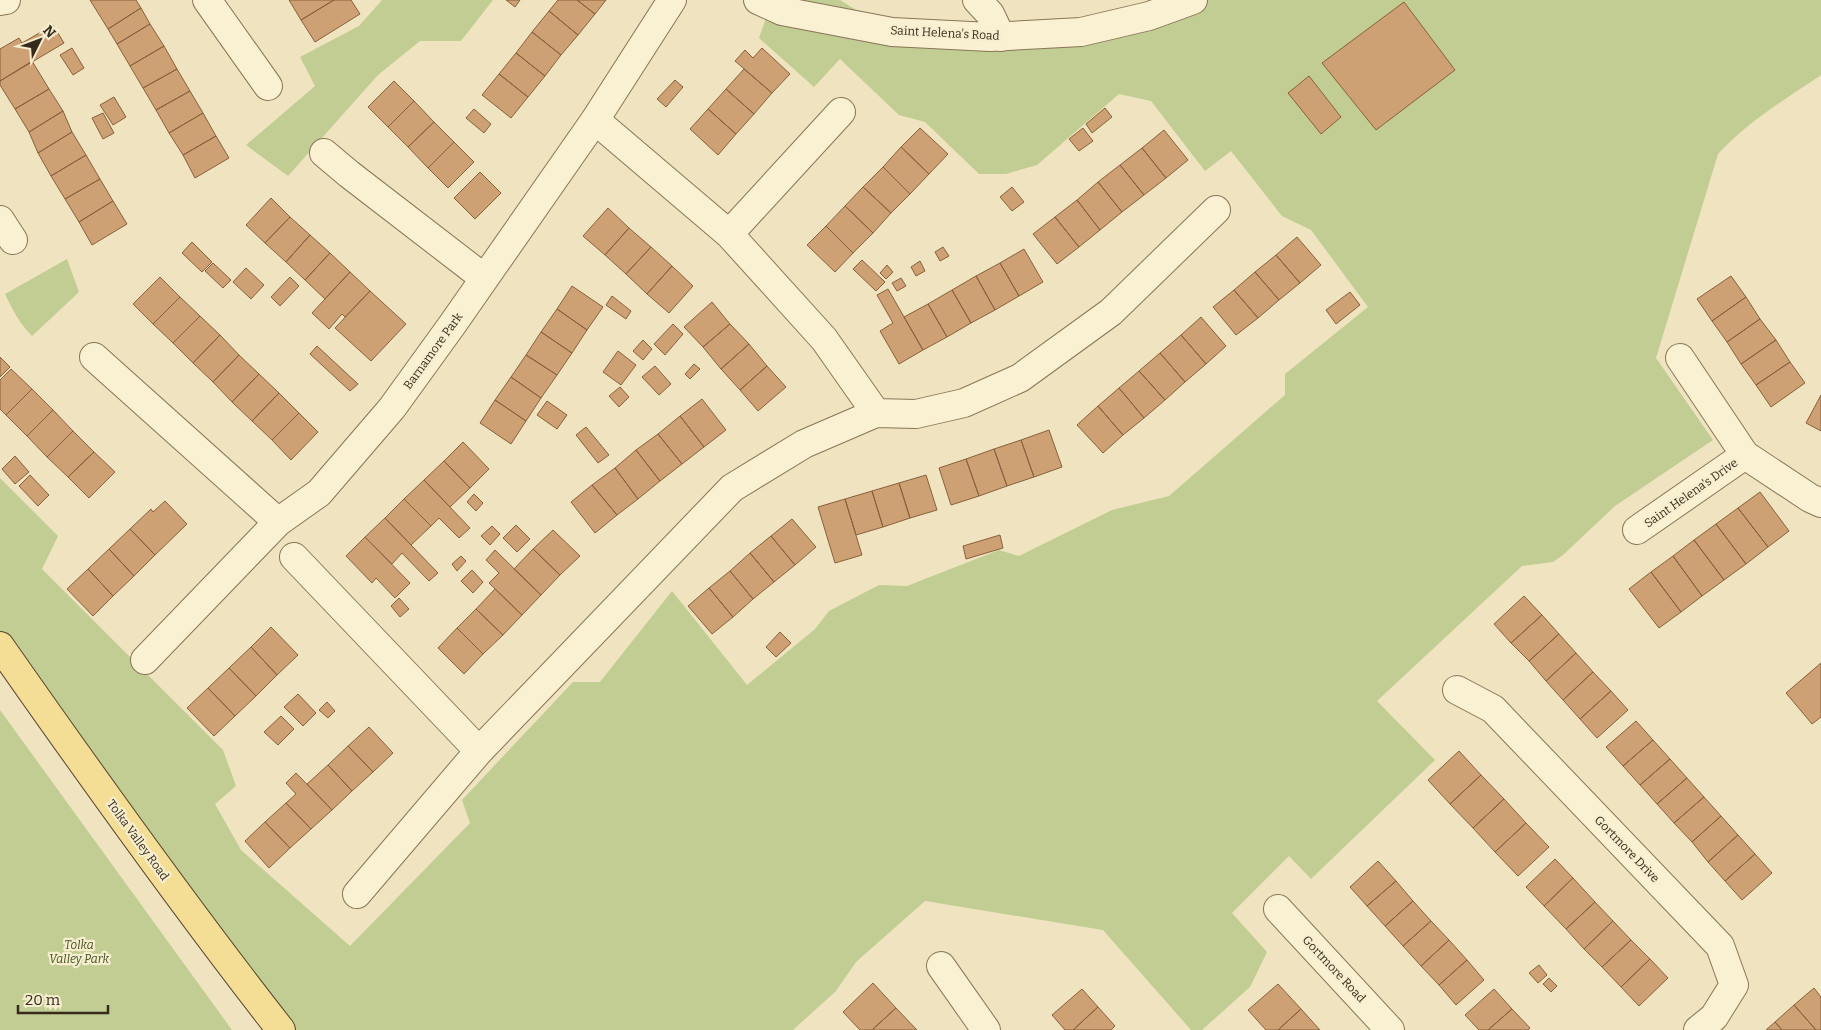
<svg xmlns="http://www.w3.org/2000/svg" width="1821" height="1030" font-family="Bitter,serif">
	<rect width="100%" height="100%" fill="#efe4bf"/>
	<path fill="#c1cd93" d="M382 0H493L461 41H420L378 75 288 176 246 145 315 86 300 57 359 26Z
		M759 0H840L890 31Z
		M1195 0H1821V75C1786 99 1747 122 1718 154L1656 358 1713 440 1615 506 1563 555 1553 562 1522 566 1377 701 1435 760 1311 879 1289 856 1232 913 1267 952 1250 987 1202 1030H1191L1103 930 925 901 856 962 836 991 793 1030H282L0 645V478L58 536 42 569 223 750 236 786 215 804 241 850 350 946 470 823 462 800 573 682H600L672 591 747 685 815 629 829 611 879 585 907 586 999 550 1019 556 1112 510 1169 496 1285 395V374L1368 307 1311 230 1282 216 1231 151 1205 171 1151 101 1119 94 1037 165 1006 174H979L925 122 899 115 840 59 814 87 759 38 770 7 992 38Z
		M67 259 79 292 32 336C20 324 12 309 5 294Z
		M0 710 232 1030H0Z"/>
	<path fill="#cea174" stroke="#88603c" d="M90 0H136L141 8 108 29Z
		M289 0H334L301 20Z
		M334 0H351L360 14 315 42 301 20Z
		M506 0H520L515 7Z
		M558 0H577L595 14 578 35 549 11Z
		M577 0H606L595 14Z
		M1404 2 1455 70 1376 130 1322 63Z
		M141 8 150 24 117 44 108 29Z
		M549 11 578 35 561 55 532 32Z
		M150 24 164 46 130 66 117 44Z
		M53 25 64 43 0 81V49L19 38 22 43Z
		M532 32 561 55 545 76 516 53Z
		M164 46 177 69 143 88 130 66Z
		M72 48 84 68 73 75 60 55Z
		M762 48 790 74 772 93 735 61 745 50 753 58Z
		M516 53 545 76 528 97 499 74Z
		M32 61 49 89 15 109 0 85V81Z
		M177 69 190 91 156 110 143 88Z
		M744 69 772 93 754 114 726 89Z
		M499 74 528 97 511 118 482 95Z
		M1309 76 1341 117 1321 134 1288 93Z
		M675 80 683 87 666 107 657 99Z
		M394 81 414 101 388 127 368 107Z
		M49 89 63 111 29 132 15 109Z
		M726 89 754 114 736 134 708 109Z
		M190 91 203 113 169 133 156 110Z
		M114 97 126 117 113 125 100 105Z
		M414 101 434 122 408 147 388 127Z
		M1105 108 1112 117 1092 133 1086 124Z
		M474 109 491 124 484 133 466 118Z
		M708 109 736 134 718 155 690 129Z
		M63 111 72 132 38 153 29 132Z
		M103 113 114 133 103 139 92 118Z
		M203 113 216 136 183 155 169 133Z
		M434 122 454 142 428 168 408 147Z
		M920 128 948 154 929 174 901 147Z
		M1083 128 1093 141 1079 151 1069 139Z
		M1164 130 1188 160 1166 178 1142 148Z
		M72 132 86 155 51 176 38 153Z
		M216 136 229 158 195 178 183 155Z
		M454 142 474 162 448 188 428 168Z
		M901 147 929 174 910 194 883 167Z
		M1142 148 1166 178 1144 195 1120 165Z
		M86 155 100 179 65 199 51 176Z
		M1120 165 1144 195 1122 212 1098 182Z
		M883 167 910 194 891 213 863 187Z
		M480 172 501 193 475 219 454 198Z
		M100 179 113 201 79 222 65 199Z
		M1098 182 1122 212 1100 230 1077 200Z
		M863 187 891 213 873 233 845 206Z
		M1012 187 1024 202 1012 211 1000 197Z
		M271 198 290 217 265 243 246 225Z
		M1077 200 1100 230 1079 247 1055 217Z
		M113 201 127 224 92 245 79 222Z
		M845 206 873 233 853 253 826 226Z
		M608 208 629 228 605 255 583 236Z
		M290 217 310 235 286 262 265 243Z
		M1055 217 1079 247 1057 264 1033 234Z
		M826 226 853 253 835 272 807 245Z
		M629 228 651 247 626 274 605 255Z
		M310 235 330 253 305 280 286 262Z
		M1297 237 1321 265 1300 283 1276 255Z
		M192 242 212 262 202 272 182 253Z
		M651 247 672 266 647 294 626 274Z
		M943 247 949 256 940 261 935 252Z
		M1024 249 1043 282 1019 296 1000 263Z
		M330 253 350 272 325 299 305 280Z
		M1276 255 1300 283 1279 300 1255 272Z
		M862 260 885 282 876 291 853 269Z
		M920 261 925 271 916 276 911 267Z
		M213 263 231 280 223 288 205 271Z
		M1000 263 1019 296 995 310 976 276Z
		M887 265 893 272 886 279 880 273Z
		M672 266 693 286 669 313 647 294Z
		M246 268 264 285 251 299 233 282Z
		M350 272 370 291 345 317 342 314 329 329 312 313Z
		M1255 272 1279 300 1258 318 1234 290Z
		M976 276 995 310 971 323 952 290Z
		M1731 276 1746 297 1712 321 1697 299Z
		M160 277 180 297 153 324 133 304Z
		M290 277 299 286 280 306 271 297Z
		M901 278 906 286 897 291 892 283Z
		M572 286 603 307 587 330 557 309Z
		M888 289 923 350 899 364 880 331 893 323 877 295Z
		M952 290 971 323 947 337 928 304Z
		M1234 290 1258 318 1236 335 1213 307Z
		M370 291 406 324 371 361 335 328Z
		M1350 292 1360 305 1336 324 1326 310Z
		M612 296 631 311 626 319 606 305Z
		M180 297 200 316 173 343 153 324Z
		M1746 297 1760 319 1727 342 1712 321Z
		M712 302 730 324 703 347 684 327Z
		M928 304 947 337 923 350 904 317Z
		M557 309 587 330 572 353 541 332Z
		M200 316 220 335 193 363 173 343Z
		M1201 317 1226 346 1206 364 1181 335Z
		M1760 319 1776 340 1741 364 1727 342Z
		M673 324 683 334 665 355 654 344Z
		M730 324 749 344 721 369 703 347Z
		M541 332 572 353 557 375 526 355Z
		M220 335 239 355 213 382 193 363Z
		M1181 335 1206 364 1185 382 1160 353Z
		M643 340 652 349 643 360 633 351Z
		M1776 340 1790 362 1756 385 1741 364Z
		M749 344 767 366 740 390 721 369Z
		M317 346 358 384 350 391 310 354Z
		M618 351 636 365 621 385 603 372Z
		M1160 353 1185 382 1165 400 1139 371Z
		M239 355 259 374 232 402 213 382Z
		M526 355 557 375 541 398 511 377Z
		M0 357 10 367 0 377Z
		M1790 362 1805 383 1771 407 1756 385Z
		M694 364 700 369 690 379 685 374Z
		M655 366 671 384 659 395 642 377Z
		M767 366 786 387 758 411 740 390Z
		M11 369 32 389 6 415 0 409V380Z
		M1139 371 1165 400 1144 418 1119 388Z
		M259 374 279 393 252 421 232 402Z
		M511 377 541 398 526 421 495 400Z
		M620 387 629 397 619 407 609 396Z
		M1119 388 1144 418 1123 435 1098 406Z
		M32 389 53 410 27 436 6 415Z
		M279 393 299 413 272 440 252 421Z
		M1821 395V431L1806 423Z
		M702 399 726 430 704 447 680 416Z
		M495 400 526 421 511 444 480 423Z
		M547 401 567 415 557 429 537 415Z
		M1098 406 1123 435 1103 453 1077 425Z
		M53 410 73 431 47 457 27 436Z
		M299 413 318 432 291 460 272 440Z
		M680 416 704 447 682 464 658 434Z
		M586 427 609 455 598 463 576 435Z
		M1049 430 1062 467 1034 477 1021 440Z
		M73 431 94 452 68 477 47 457Z
		M658 434 682 464 660 481 636 450Z
		M1021 440 1034 477 1007 486 994 449Z
		M463 442 489 469 470 488 444 461Z
		M994 449 1007 486 979 496 966 459Z
		M636 450 660 481 638 499 615 468Z
		M94 452 115 472 89 498 68 477Z
		M15 456 29 472 15 484 2 469Z
		M966 459 979 496 951 505 939 468Z
		M444 461 470 488 450 507 424 480Z
		M615 468 638 499 617 515 592 485Z
		M30 475 49 495 38 506 19 486Z
		M926 475 937 510 910 518 899 483Z
		M424 480 470 528 459 538 439 518 431 526 404 499Z
		M899 483 910 518 883 527 872 491Z
		M592 485 617 515 595 533 571 502Z
		M872 491 883 527 856 535 845 499Z
		M1760 492 1789 531 1768 547 1738 508Z
		M474 494 483 503 476 511 467 502Z
		M404 499 431 526 411 545 385 518Z
		M845 499 862 555 835 563 818 507Z
		M165 501 187 524 155 555 130 529 151 509 153 512Z
		M1738 508 1768 547 1746 564 1716 524Z
		M385 518 438 573 429 581 402 553 392 564 365 537Z
		M792 519 816 547 795 565 771 536Z
		M1716 524 1746 564 1724 580 1694 540Z
		M516 525 530 539 517 552 503 538Z
		M492 526 500 534 490 545 481 536Z
		M130 529 155 555 134 576 109 549Z
		M553 530 580 556 560 575 533 549Z
		M1000 535 1003 548 966 559 963 546Z
		M771 536 795 565 774 582 750 553Z
		M365 537 410 583 395 598 376 578 372 583 346 556Z
		M1694 540 1724 580 1702 596 1673 556Z
		M109 549 134 576 113 596 88 569Z
		M533 549 560 575 541 595 514 569Z
		M495 550 541 595 522 615 489 583 499 573 486 560Z
		M750 553 774 582 753 599 730 571Z
		M461 556 466 561 457 571 452 564Z
		M1673 556 1702 596 1681 612 1651 572Z
		M88 569 113 596 93 616 67 589Z
		M472 570 483 582 473 593 461 581Z
		M730 571 753 599 733 617 709 588Z
		M1651 572 1681 612 1659 628 1629 589Z
		M709 588 733 617 712 634 688 606Z
		M495 589 522 615 503 635 476 609Z
		M1524 596 1542 615 1511 643 1494 624Z
		M399 598 409 609 400 617 391 606Z
		M476 609 503 635 483 654 457 628Z
		M1542 615 1559 634 1529 661 1511 643Z
		M271 627 298 655 277 675 251 647Z
		M457 628 483 654 464 674 438 648Z
		M780 632 791 643 776 657 766 647Z
		M1559 634 1576 653 1546 681 1529 661Z
		M251 647 277 675 256 696 229 668Z
		M1576 653 1593 672 1563 700 1546 681Z
		M1821 663V717L1812 724 1786 693Z
		M229 668 256 696 235 716 208 688Z
		M1593 672 1611 691 1580 719 1563 700Z
		M208 688 235 716 214 736 187 708Z
		M1611 691 1628 710 1597 738 1580 719Z
		M298 694 316 713 303 726 284 707Z
		M327 702 335 711 328 718 319 710Z
		M281 716 294 729 278 745 264 732Z
		M1636 721 1653 740 1623 766 1606 747Z
		M369 727 393 753 373 772 348 746Z
		M1653 740 1670 759 1640 785 1623 766Z
		M348 746 373 772 352 791 328 765Z
		M1459 751 1481 775 1450 804 1428 780Z
		M1670 759 1687 778 1657 804 1640 785Z
		M328 765 352 791 332 810 307 784Z
		M296 773 332 810 311 829 286 803 296 794 286 783Z
		M1481 775 1504 799 1473 828 1450 804Z
		M1687 778 1704 797 1674 823 1657 804Z
		M1704 797 1721 816 1692 842 1674 823Z
		M1504 799 1526 823 1495 852 1473 828Z
		M286 803 311 829 290 848 265 822Z
		M1721 816 1738 835 1708 862 1692 842Z
		M265 822 290 848 269 868 245 841Z
		M1526 823 1549 847 1518 876 1495 852Z
		M1738 835 1755 854 1725 881 1708 862Z
		M1755 854 1772 873 1742 900 1725 881Z
		M1555 859 1573 878 1544 906 1526 887Z
		M1378 861 1396 881 1367 906 1350 887Z
		M1573 878 1595 902 1566 929 1544 906Z
		M1396 881 1413 901 1385 926 1367 906Z
		M1413 901 1431 921 1403 946 1385 926Z
		M1595 902 1613 921 1584 949 1566 929Z
		M1431 921 1449 940 1421 966 1403 946Z
		M1613 921 1631 940 1602 967 1584 949Z
		M1449 940 1467 960 1439 985 1421 966Z
		M1631 940 1650 959 1621 987 1602 967Z
		M1650 959 1668 978 1639 1006 1621 987Z
		M1467 960 1484 980 1456 1005 1439 985Z
		M1539 965 1547 975 1538 983 1529 973Z
		M1549 978 1557 986 1551 992 1543 984Z
		M873 983 896 1008 872 1030H860L843 1012Z
		M1278 984 1301 1009 1278 1030H1266L1248 1010Z
		M1814 988 1821 997V1030H1816L1794 1005Z
		M1082 989 1098 1007 1073 1030H1065L1052 1015Z
		M1494 989 1512 1009 1488 1030H1479L1465 1015Z
		M1794 1005 1816 1030H1782L1775 1022Z
		M1098 1007 1115 1026 1111 1030H1073Z
		M896 1008 917 1030H872Z
		M1301 1009 1320 1030H1278Z
		M1512 1009 1530 1028 1528 1030H1488Z
		M1775 1022 1782 1030H1766Z"/>
	<g fill="none" stroke-linecap="round" stroke-linejoin="round">
		<g stroke="#887557" stroke-width="30">
			<path id="minor" d="M207 0 268 86
				M758 0 782 11 892 32 990 37 1081 32 1149 16 1193 0
				M977 0 990 14 1001 37
				M0 1 6 0
				M595 120 729 234 824 339 876 413
				M324 153 349 174 484 278
				M0 220 13 240
				M729 234 841 112
				M94 357 278 522
				M1680 358 1745 455 1810 498 1821 503
				M1637 530 1745 455
				M294 557 479 751
				M145 660 278 522 319 493 392 408 452 325 595 120 672 0
				M1457 690 1493 709 1720 946 1734 985 1714 1017 1698 1030
				M357 894 479 751 732 488 804 444 876 413 916 414 964 403 1020 378 1111 312 1216 210
				M1278 909 1390 1030
				M941 966 986 1030"/>
		</g>
		<g stroke="#55422c" stroke-width="30">
			<path id="major" d="M0 646C91 776 183 905 281 1030"/>
		</g>
		<use href="#minor" stroke="#faf1d2" stroke-width="28"/>
		<use href="#major" stroke="#f4de95" stroke-width="28"/>
	</g>
	<g text-anchor="middle" dominant-baseline="central" stroke-width="4.5" stroke-linejoin="round" paint-order="stroke">
		<g font-size="12" fill="#372b1c" stroke="#f6eecf">
			<text transform="translate(945 33) rotate(3)">Saint Helena's Road</text>
			<text transform="translate(433 351) rotate(-54)">Barnamore Park</text>
			<text transform="translate(1691 493) rotate(-35)">Saint Helena's Drive</text>
			<text transform="translate(138 840) rotate(54)">Tolka Valley Road</text>
			<text transform="translate(1627 849) rotate(46)">Gortmore Drive</text>
			<text transform="translate(1334 969) rotate(47)">Gortmore Road</text>
		</g>
		<g font-size="12" font-style="italic" fill="#435422" stroke="#f6eecf">
			<text x="79" y="945">Tolka<tspan x="79" dy="14">Valley Park</tspan></text>
		</g>
	</g>
	<g transform="translate(40 40) rotate(48)" stroke="#f6eecf" stroke-width="4" paint-order="stroke">
	<path d="M0-4L9 19L0 12L-9 19Z" fill="#372b1c"/>
	<text y="-8" font-size="14" font-weight="bold" text-anchor="middle" fill="#372b1c">N</text>
	</g>
	<path d="M18 1005v8h90v-8" fill="none" stroke="#372b1c" stroke-width="2.5"/>
	<text x="25" y="1005" font-size="15" fill="#372b1c" stroke="#f6eecf" stroke-width="4" paint-order="stroke">20 m</text>
</svg>
